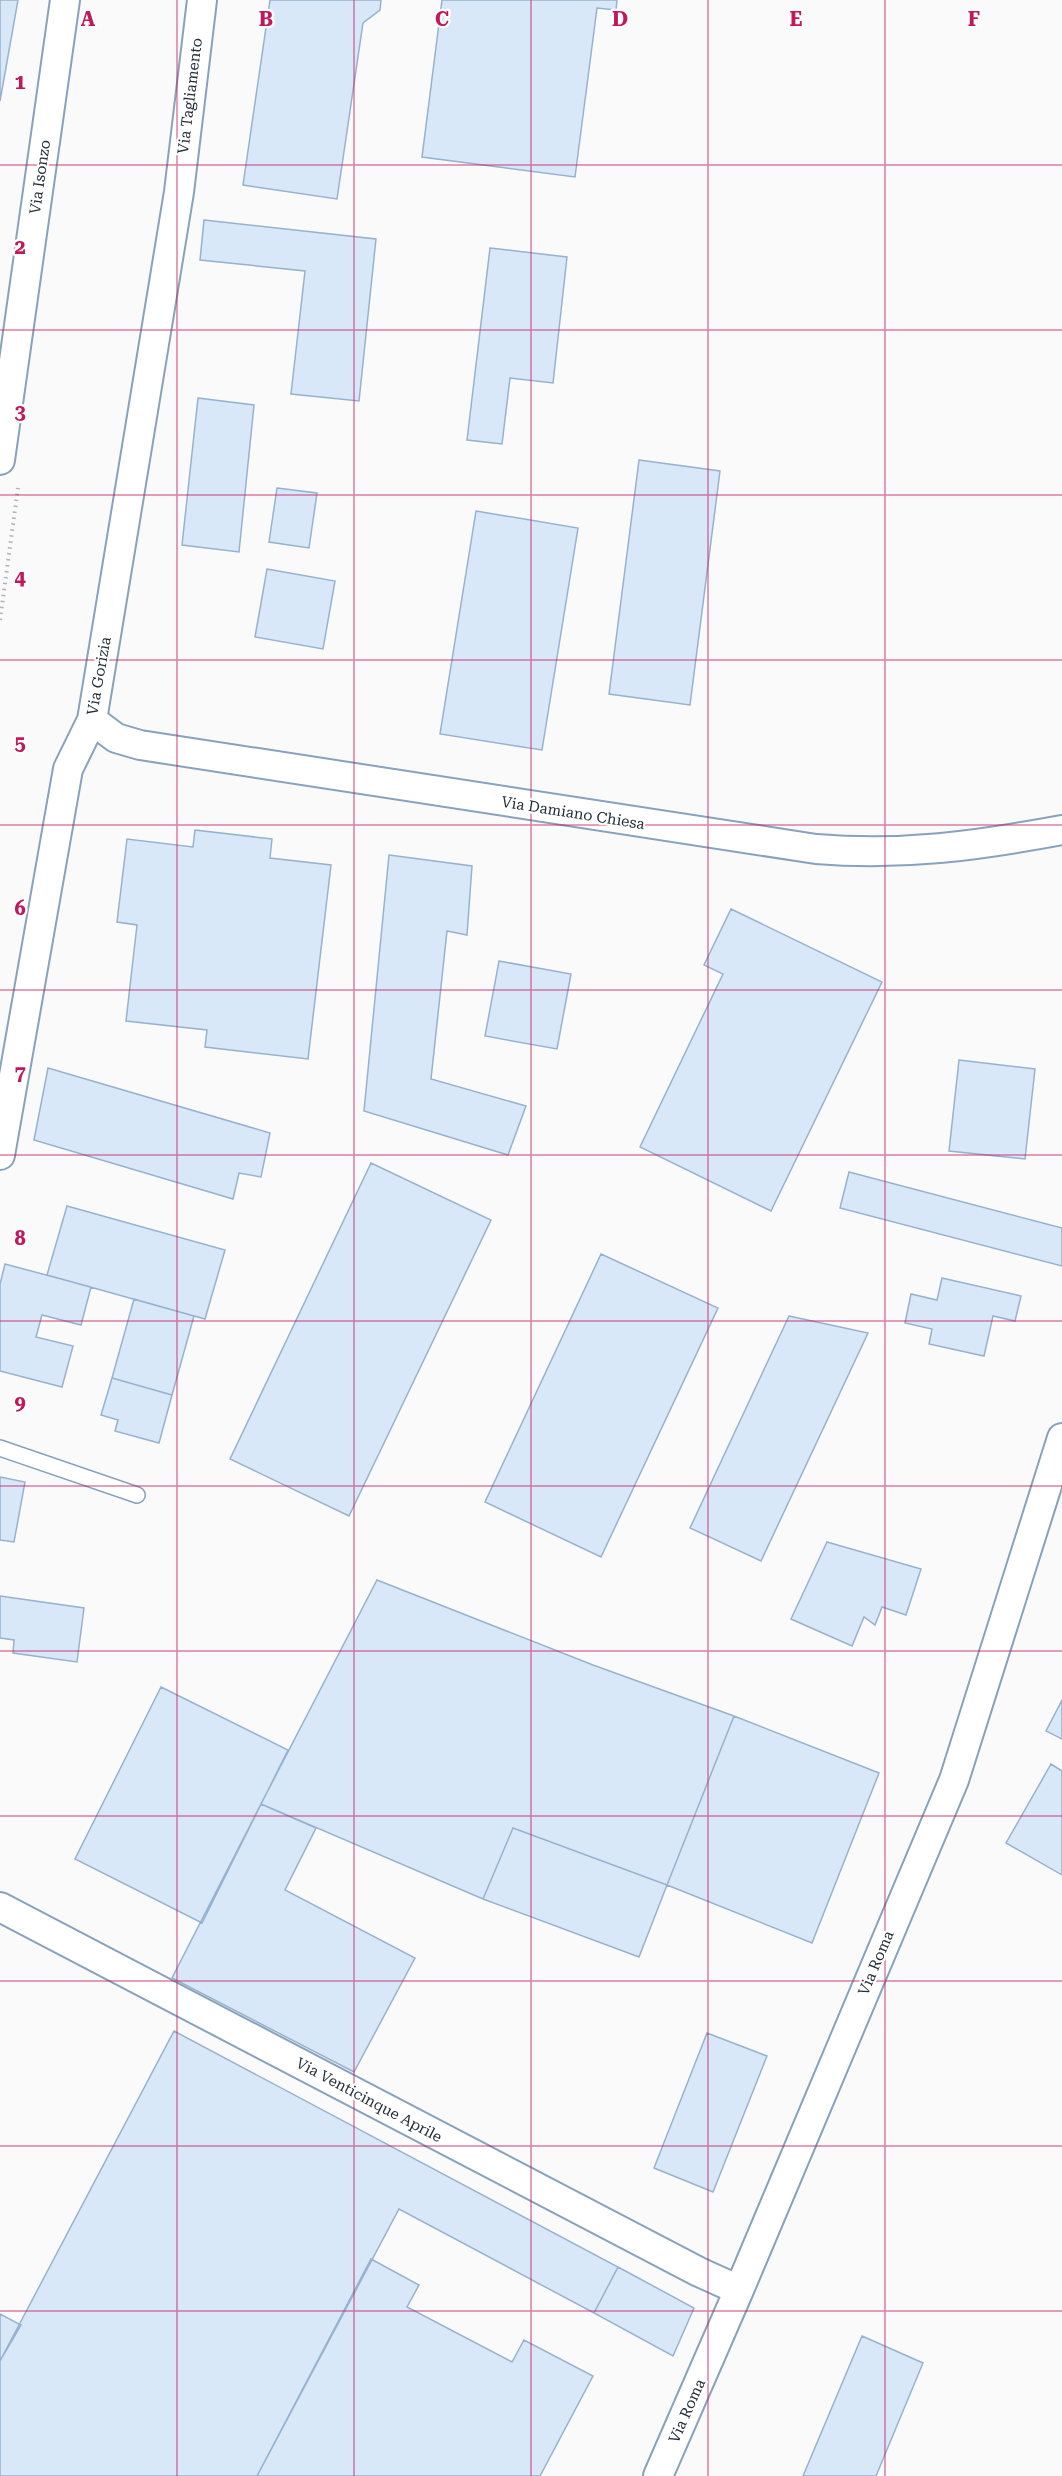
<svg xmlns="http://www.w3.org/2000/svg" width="1062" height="2476" font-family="'Roboto Serif',serif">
	<rect width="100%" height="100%" fill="#fafafa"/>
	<path fill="#d8e8f9" stroke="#97b2ce" stroke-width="1.5" d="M0 0H18L0 101Z
		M270 0H381L380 10 363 23 337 199 243 185Z
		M442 0H617L616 10 597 8 575 177 422 157Z
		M204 220 376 239 359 401 291 394 305 271 200 260Z
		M490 248 567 257 553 383 510 378 502 444 467 440Z
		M198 398 254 405 239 552 182 545Z
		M639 460 720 471 690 705 609 694Z
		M277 488 317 493 309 548 269 542Z
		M476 511 578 528 542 750 440 734Z
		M267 569 335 581 323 649 255 637Z
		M195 830 272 839 270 858 331 865 308 1059 205 1047 207 1030 126 1021 137 925 117 922 127 839 193 847Z
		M389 855 472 866 467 935 447 931 431 1079 526 1106 508 1155 364 1111Z
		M731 909 882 982 771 1211 640 1147 723 974 704 965Z
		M499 961 571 974 557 1049 485 1036Z
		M959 1060 1035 1069 1025 1159 949 1151Z
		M48 1068 270 1133 261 1177 239 1173 233 1199 34 1140Z
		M371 1163 491 1220 349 1516 230 1459Z
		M849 1172 1062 1228V1266L840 1208Z
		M67 1206 225 1250 205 1319 47 1275Z
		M601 1254 718 1308 601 1557 485 1502Z
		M5 1264 91 1287 81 1325 42 1315 36 1337 73 1346 62 1387 0 1371V1284Z
		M942 1278 1021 1296 1015 1321 993 1316 984 1356 929 1344 932 1329 905 1323 911 1294 937 1300Z
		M134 1299 194 1316 172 1395 112 1378Z
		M789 1316 868 1333 761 1561 690 1528Z
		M112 1378 172 1395 159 1443 115 1431 118 1420 101 1415Z
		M0 1477 25 1482 14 1542 0 1540Z
		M827 1542 921 1569 906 1615 882 1607 875 1625 864 1617 852 1646 791 1619Z
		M377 1580 593 1665 734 1716 667 1885 513 1828 483 1899 261 1804Z
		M0 1596 84 1608 77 1662 13 1653 14 1640 0 1638Z
		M161 1687 288 1750 202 1923 75 1859Z
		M1062 1700V1739L1046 1731Z
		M734 1716 879 1773 812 1943 667 1885Z
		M1051 1764 1062 1771V1875L1006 1843Z
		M261 1804 316 1828 285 1890 415 1958 354 2072 172 1978Z
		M513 1828 667 1885 639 1957 483 1899Z
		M174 2031 618 2267 594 2313 399 2209 257 2476H0V2361Z
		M707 2033 767 2056 713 2192 654 2168Z
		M371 2259 419 2285 407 2307 512 2362 524 2340 593 2376 540 2476H257Z
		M618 2267 694 2308 673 2356 594 2313Z
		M0 2314 21 2325 0 2361Z
		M862 2336 923 2363 876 2476H803Z"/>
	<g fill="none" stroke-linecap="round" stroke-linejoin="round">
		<g stroke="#87a2bd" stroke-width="18">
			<path id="lane" d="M0 1448 137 1495"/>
		</g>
		<g stroke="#87a2bd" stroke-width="32">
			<path id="street" d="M0 460 65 0
				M92 720 116 738 140 745 816 849C903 856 976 846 1062 830
				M0 1155 68 769 92 720 179 192 202 0
				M0 1907 699 2272 739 2290
				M658 2476 739 2290 954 1780 1062 1438"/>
		</g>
		<path stroke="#b0b3b7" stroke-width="4" stroke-dasharray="1.5 4.5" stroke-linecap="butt" d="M0 620 18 488"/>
		<use href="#lane" stroke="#fff" stroke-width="15"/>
		<use href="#street" stroke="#fff" stroke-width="28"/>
	</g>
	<path fill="none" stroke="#c2185b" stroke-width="1.5" stroke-opacity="0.55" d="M177 0V2476M354 0V2476M531 0V2476M708 0V2476M885 0V2476M0 165H1062M0 330H1062M0 495H1062M0 660H1062M0 825H1062M0 990H1062M0 1155H1062M0 1321H1062M0 1486H1062M0 1651H1062M0 1816H1062M0 1981H1062M0 2146H1062M0 2311H1062"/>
	<g text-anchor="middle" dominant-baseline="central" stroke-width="4.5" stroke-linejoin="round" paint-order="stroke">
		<g font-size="15" fill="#242e39" stroke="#fff">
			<text transform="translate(190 96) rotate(-83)">Via Tagliamento</text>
			<text transform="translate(40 177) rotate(-82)">Via Isonzo</text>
			<text transform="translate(99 676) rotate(-80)">Via Gorizia</text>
			<text transform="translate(573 813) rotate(9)">Via Damiano Chiesa</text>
			<text transform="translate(876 1963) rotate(-67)">Via Roma</text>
			<text transform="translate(369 2100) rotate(28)">Via Venticinque Aprile</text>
			<text transform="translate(687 2411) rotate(-66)">Via Roma</text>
		</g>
	</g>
	<g font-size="20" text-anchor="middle" font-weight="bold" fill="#c2185b" stroke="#fff" stroke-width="4.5" stroke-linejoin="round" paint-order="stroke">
		<text x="88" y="26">A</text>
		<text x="266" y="26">B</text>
		<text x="442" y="26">C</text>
		<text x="620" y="26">D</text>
		<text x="796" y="26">E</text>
		<text x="974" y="26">F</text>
		<text x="20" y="89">1</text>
		<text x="20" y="254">2</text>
		<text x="20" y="419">3</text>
		<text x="20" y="585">4</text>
		<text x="20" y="750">5</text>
		<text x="20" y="915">6</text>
		<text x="20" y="1080">7</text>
		<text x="20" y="1245">8</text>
		<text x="20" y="1410">9</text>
	</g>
</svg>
